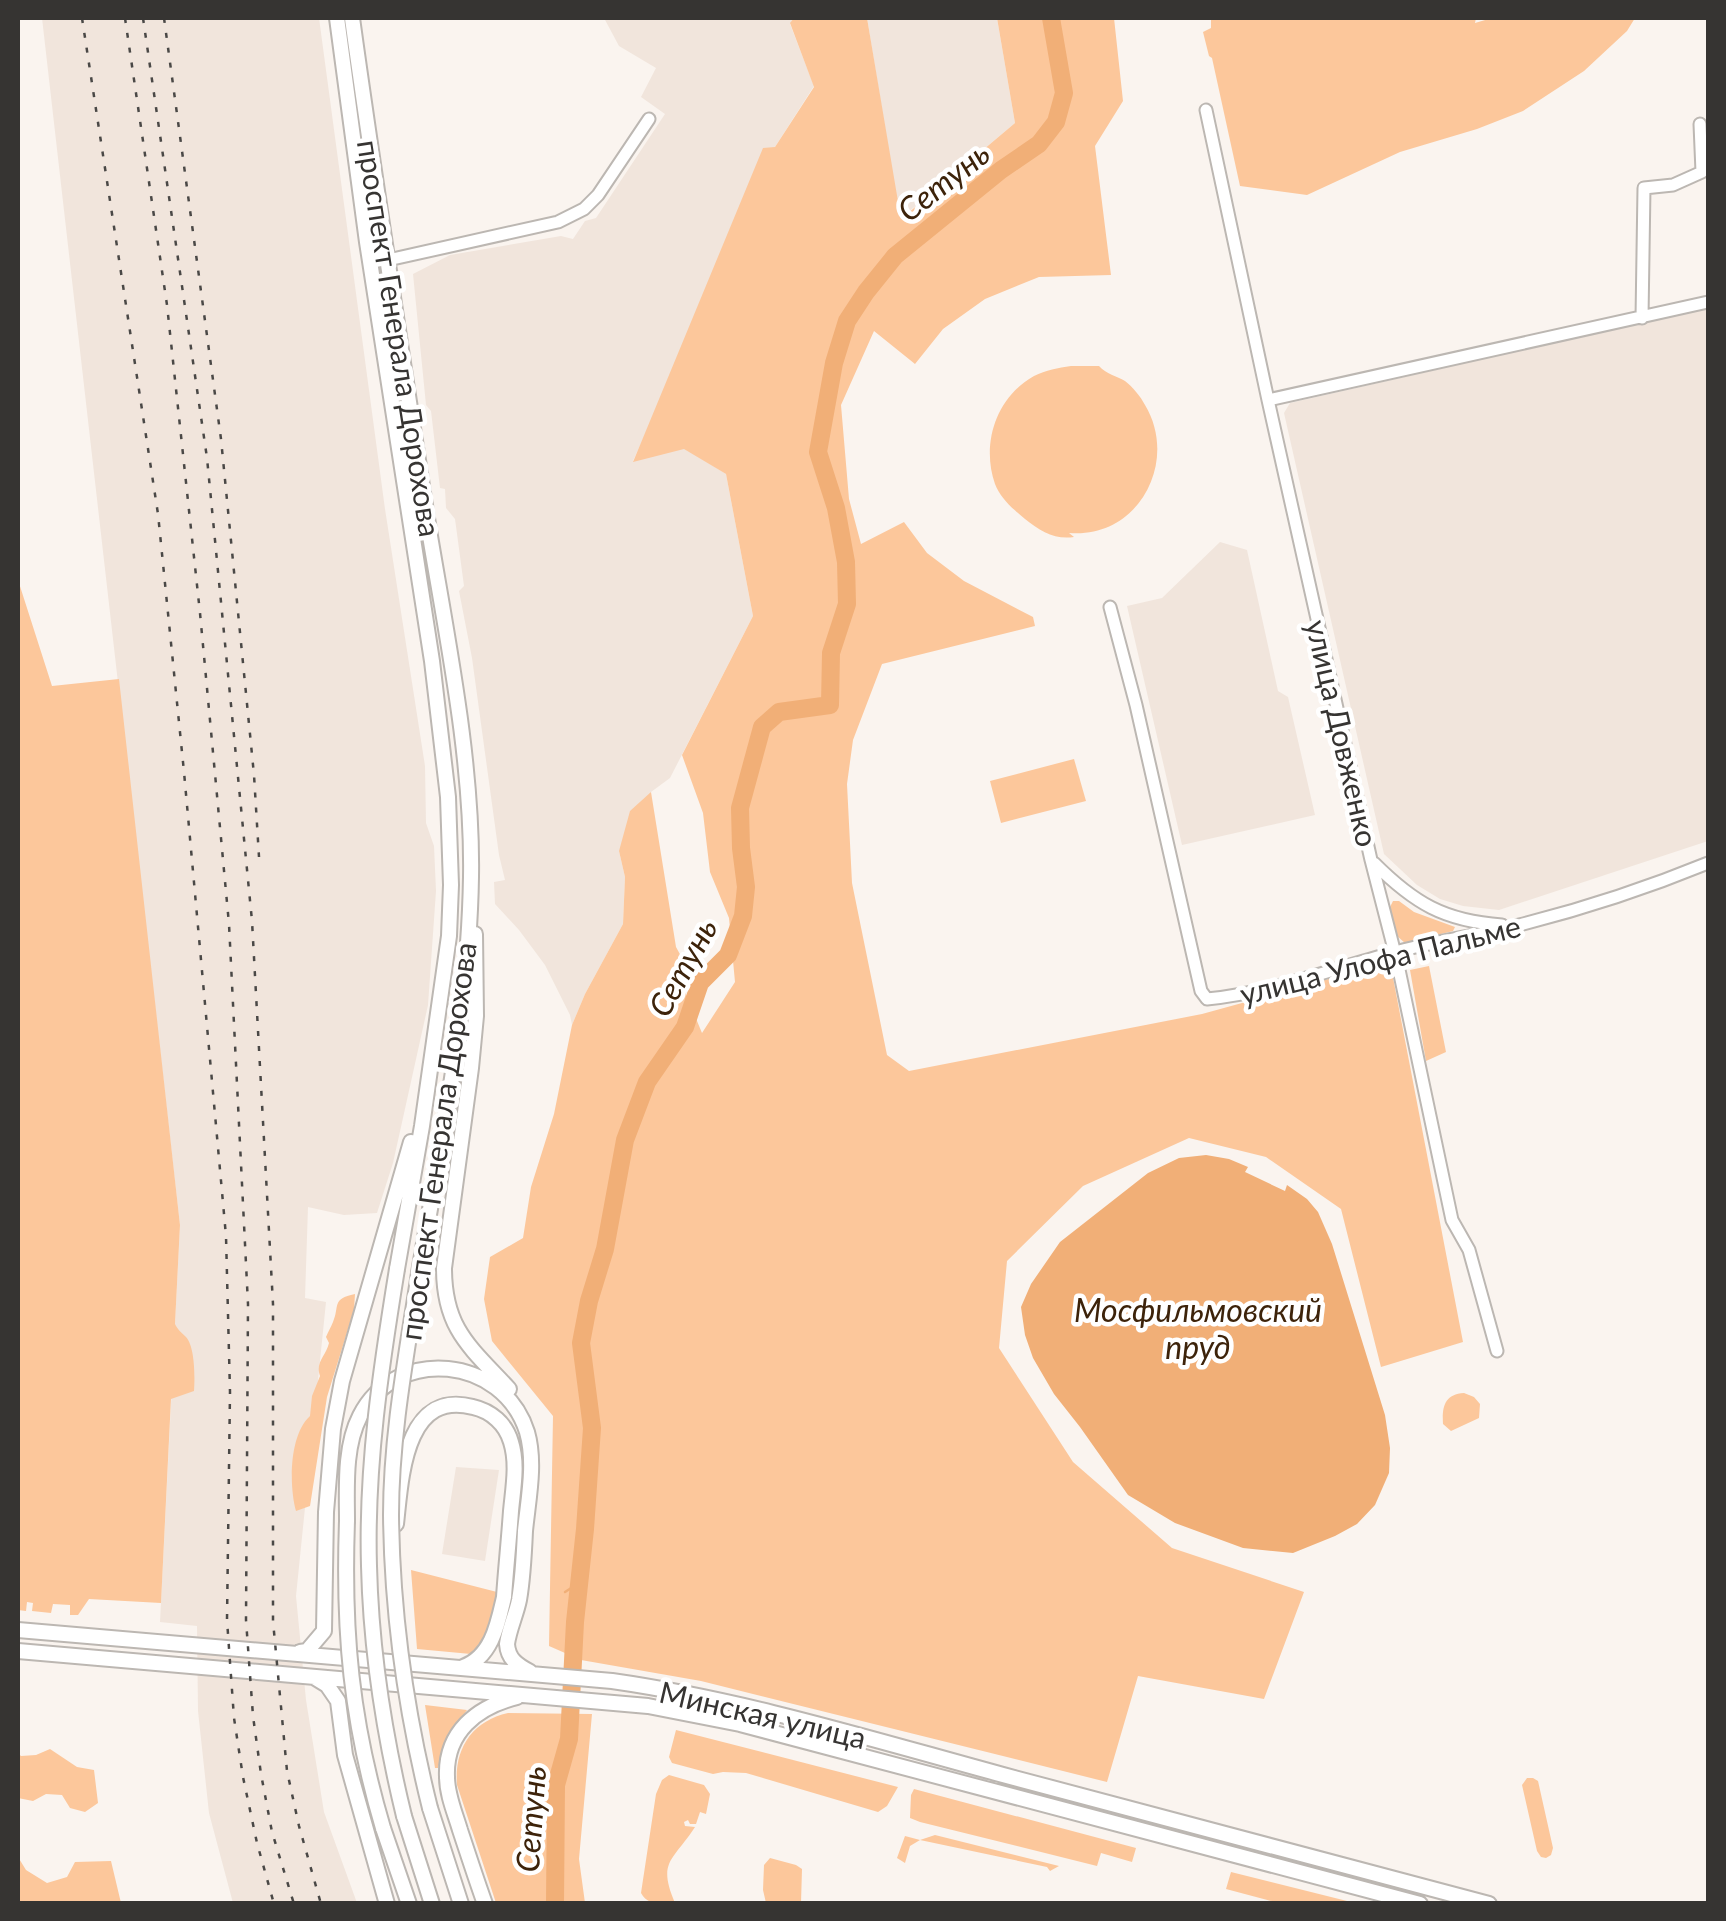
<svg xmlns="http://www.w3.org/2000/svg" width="1726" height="1921" font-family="Lato,sans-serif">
	<rect width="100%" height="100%" fill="#faf4ef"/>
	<path fill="#f1e5dc" d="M42 18H319L385 509 425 766 426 823 434 846 436 891 428 1005 393 1163 377 1213 344 1215 308 1207 305 1298 326 1302 296 1596 306 1700 324 1812 357 1903H233L209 1813 198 1711 197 1626 160 1622 180 1225Z
		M604 18H794L790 24 814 86 775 147 633 461 684 448 726 474 753 616 670 778 651 792 619 851 625 877 623 924 585 994 572 1025 570 1015 545 965 519 930 495 904 494 882 505 880 499 855 472 658 459 591 464 586 455 519 446 508 445 489 440 488 431 411 426 405 413 274 450 255 561 236 573 239 585 221 596 218 665 114 641 97 656 68 619 46Z
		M867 18H997L1015 123 900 219Z
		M1708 308V841L1499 910 1463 906 1440 899 1417 885 1384 854 1284 413 1290 403Z
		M1220 542 1247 550 1278 691 1288 697 1315 815 1182 845 1127 606 1162 598Z
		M456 1467 499 1470 485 1561 442 1554Z"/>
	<path fill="#fcc79b" d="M794 18H867L901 219 1015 123 997 18H1114L1123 101 1095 146 1111 275 1039 277 985 299 943 329 915 364 874 331 841 405 849 499 861 544 904 522 927 553 964 581 1033 617 1035 626 882 664 853 740 847 784 852 883 887 1055 909 1071 1202 1014 1390 962 1463 1342 1381 1367 1341 1209 1266 1157 1189 1138 1083 1186 1007 1261 999 1348 1073 1462 1172 1548 1304 1592 1264 1699 1138 1676 1107 1782 701 1681 581 1660 549 1646 553 1416 492 1341 484 1299 490 1257 523 1238 531 1187 554 1114 572 1025 585 994 623 924 625 877 619 851 630 811 651 792 676 947 688 969 685 992 702 1033 735 982 729 918 710 872 703 813 682 755 753 616 726 474 684 449 633 462 763 148 775 147 814 87 790 23Z
		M1211 18H1476L1475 23 1492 18H1635L1627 31 1584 71 1523 111 1477 129 1400 152 1307 195 1240 186 1212 58 1209 56 1203 32 1211 28Z
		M1071 366H1099C1106 374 1117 376 1125 381 1132 386 1141 397 1145 405 1179 461 1139 539 1069 533L1074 537C1055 540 1040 531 1025 519 1014 510 1000 498 995 484 981 444 996 397 1034 376 1046 370 1058 368 1071 366Z
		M18 580 52 686 119 679 180 1225 175 1324C177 1329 182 1333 186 1337 195 1347 195 1377 194 1391L171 1399 161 1603 89 1599 78 1615H70V1605L53 1604 51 1613 32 1611 33 1603 27 1602 26 1611 18 1610Z
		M1074 759 1086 801 1001 823 990 781Z
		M1393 901H1399L1414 912 1455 927 1453 931 1405 943 1397 936 1390 907Z
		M1429 966 1446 1052 1426 1061 1410 970Z
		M355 1294 354 1310 327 1397 310 1506 296 1511C289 1486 289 1435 310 1416L312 1396 320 1376C315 1362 326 1356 329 1343L326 1337C328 1332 331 1327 333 1322 340 1306 331 1299 355 1294Z
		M1464 1393 1474 1397 1480 1404 1479 1418 1451 1431 1443 1424C1442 1408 1444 1394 1464 1393Z
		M411 1570 497 1592C496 1613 486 1639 471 1654L417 1649Z
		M425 1705 467 1710 447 1738 438 1768H435Z
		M508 1713 592 1714 579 1859 585 1903H496L457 1785C454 1749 472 1721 508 1713Z
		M676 1730 898 1787 887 1806 878 1812 746 1773 723 1772 713 1774 672 1763 669 1757Z
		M50 1749 77 1767 94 1770 98 1803 85 1812 70 1808 62 1795 46 1794 33 1801 18 1798V1753L21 1756 36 1755Z
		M669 1775 704 1785 710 1794 706 1814 700 1812 696 1824H690L688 1820 684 1822 685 1826 695 1827C673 1861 657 1861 675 1903 662 1904 648 1906 641 1893L656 1794 662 1780Z
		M1527 1778H1533L1538 1781 1553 1848 1551 1855 1546 1858 1541 1857 1537 1851 1522 1785Z
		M914 1789 1136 1848 1132 1862 1101 1853 1097 1866 920 1822 910 1818 911 1795Z
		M935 1835 1059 1866 1050 1871 1047 1867 920 1840 910 1846 905 1863 897 1858 905 1836 920 1840Z
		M18 1857 26 1870 47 1883 67 1877 75 1862 111 1861 121 1903H18Z
		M770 1858 796 1865 802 1869 801 1903H766L763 1890 764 1865Z
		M1231 1872 1355 1903H1279L1226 1889Z"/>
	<path fill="#f1af77" d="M1206 1155 1229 1159 1248 1167 1245 1172 1285 1191 1287 1185 1307 1199 1318 1212 1332 1244 1385 1415 1390 1448 1389 1473 1375 1505 1357 1524 1335 1536 1293 1553 1243 1548 1175 1523 1128 1495 1080 1427 1054 1394 1033 1358 1025 1335 1021 1307 1031 1284 1060 1242 1148 1173 1179 1158Z"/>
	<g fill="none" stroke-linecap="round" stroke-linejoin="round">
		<path stroke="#f1af77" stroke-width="2.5" d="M565 1592 579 1583"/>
		<path stroke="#f1af77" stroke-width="18" d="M555 1904 556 1785 569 1739 575 1622 585 1529 592 1428 581 1343 589 1301 605 1249 625 1140 647 1082 685 1027 700 983 728 955 743 916 746 887 741 848 740 808 762 727 779 712 830 705 831 653 847 604 846 562 836 508 818 452 834 363 847 321 866 292 895 256 1001 170 1039 144 1056 122 1064 93 1051 18"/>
		<g stroke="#bcb7b2" stroke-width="15">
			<path id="minor" d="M1206 110 1268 400 1371 860 1398 965 1452 1220 1469 1250 1497 1351
				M369 246 376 258 388 260 558 222 584 209 598 195 649 119
				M1642 318 1644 188 1673 185 1702 172 1700 124
				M1268 400 1708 302
				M1110 607 1136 705 1201 991 1207 999C1270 993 1331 969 1392 953 1434 941 1477 936 1519 925 1583 909 1647 888 1708 863
				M1374 863C1414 903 1444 921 1502 925"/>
		</g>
		<g stroke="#bcb7b2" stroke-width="18">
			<path id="major" d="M337 18 367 242 432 661 448 797 451 885 449 936 422 1126 397 1269
				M352 18C375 184 401 351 427 518 446 634 473 759 471 877 469 1010 441 1141 419 1273
				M475 934 476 1016 471 1068 444 1268C444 1329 470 1347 509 1389
				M347 1521C347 1488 344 1447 360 1416 396 1345 503 1356 527 1432 536 1463 528 1500 525 1531 524 1554 523 1577 519 1600 516 1615 509 1629 507 1644 508 1659 517 1665 530 1672
				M396 1524C401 1480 404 1389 473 1407 491 1411 506 1424 511 1442 518 1464 513 1489 511 1511 509 1540 506 1568 504 1597 498 1623 492 1657 463 1667
				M18 1630 612 1681C745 1700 874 1740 1003 1775 1165 1819 1327 1862 1489 1904
				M18 1651 648 1706 740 1724 1420 1904
				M300 1652 307 1651 324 1631 326 1512 333 1429 342 1381 411 1142
				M314 1677 327 1685 338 1701 345 1755 387 1904
				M430 1808 461 1904
				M404 1816 432 1904
				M383 1828 409 1904
				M485 1904C476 1879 468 1854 460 1830 455 1813 447 1795 447 1777 445 1732 477 1707 517 1697"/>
		</g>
		<use href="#minor" stroke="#fff" stroke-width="11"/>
		<use href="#major" stroke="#fff" stroke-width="14"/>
		<path stroke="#4a4846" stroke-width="2.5" stroke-dasharray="5 10" stroke-linecap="butt" d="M82 18 158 514 184 772 226 1236 230 1392 227 1620 234 1718 243 1777 257 1843 274 1904
			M125 18 167 305 200 613 229 924 248 1304 246 1620 253 1716 261 1774 272 1832 294 1904
			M143 18 207 458 252 921 273 1304V1621L287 1771 299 1826 321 1904
			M164 18 221 439 254 775 259 857"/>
		<g stroke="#bcb7b2" stroke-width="18" stroke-linecap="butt">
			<path id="major-bridge" d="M397 1269C381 1367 366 1466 369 1566 371 1650 384 1734 404 1816
				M419 1273C407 1352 391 1434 391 1515 392 1614 406 1712 430 1808
				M347 1521C343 1633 351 1720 383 1828"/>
		</g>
		<use href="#major-bridge" stroke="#fff" stroke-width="14"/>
	</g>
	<g text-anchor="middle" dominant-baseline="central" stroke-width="9" stroke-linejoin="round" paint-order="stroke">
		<g font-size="30" fill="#363432" stroke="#fff">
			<text transform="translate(400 338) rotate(81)">проспект Генерала Дорохова</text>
			<text transform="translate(1343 733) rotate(77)">улица Довженко</text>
			<text transform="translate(1380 959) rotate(-14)">улица Улофа Пальме</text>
			<text transform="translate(437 1141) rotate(-82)">проспект Генерала Дорохова</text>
			<text transform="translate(763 1714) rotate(13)">Минская улица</text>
		</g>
		<g font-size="32" font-style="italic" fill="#3d230a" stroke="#fff">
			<text transform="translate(943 181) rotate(-38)">Сетунь</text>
			<text transform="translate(682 967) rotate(-61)">Сетунь</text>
			<text x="1198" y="1309">Мосфильмовский<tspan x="1198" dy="37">пруд</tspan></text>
			<text transform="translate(530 1819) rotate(-86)">Сетунь</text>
		</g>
	</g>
	<rect width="1726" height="1921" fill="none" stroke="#363432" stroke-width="40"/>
</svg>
